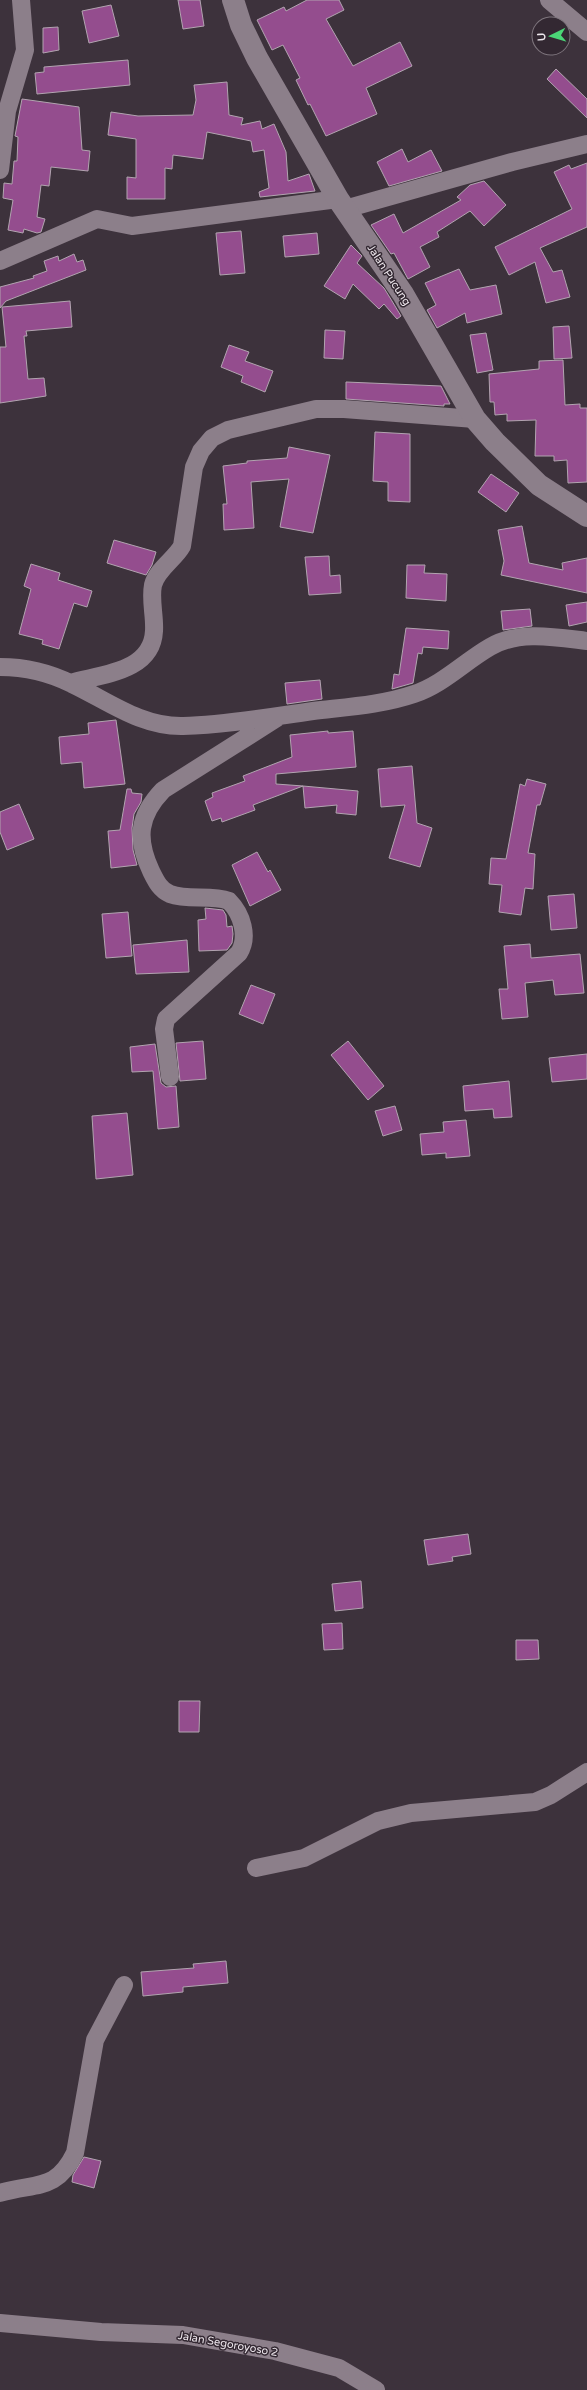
<svg xmlns="http://www.w3.org/2000/svg" width="587" height="2390" font-family="'Varela Round',sans-serif">
	<rect width="100%" height="100%" fill="#3d323c"/>
	<path fill="#944d8e" stroke="#b2a4b0" d="M178 0H200L204 26 183 29Z
		M307 0H339L344 10 326 19 353 66 400 42 412 66 366 88 377 114 326 136 310 104 308 105 296 80 300 78 283 45 272 50 257 20 284 7 286 11Z
		M111 5 119 36 89 43 82 11Z
		M58 27 59 50 43 53V28Z
		M128 60 130 85 37 94 35 73 44 72V67Z
		M556 69 587 99V118L547 79Z
		M227 82 229 115 243 118 241 125 260 121 262 129 274 124 286 152 288 181 309 174 315 191 260 197 259 192 269 188 264 150 253 152 251 141 207 132 203 159 173 155 172 169 165 168V199H127V177L136 178V139L108 135 111 112 138 116 193 115 196 100 194 85Z
		M22 99 79 107 82 150 90 151 88 171 51 167 49 186 41 185 37 217 45 219 41 232 37 233 24 229 23 233 8 230 13 200 3 198 4 183 12 184 14 161H17L18 137 15 136Z
		M402 149 408 162 431 150 442 171 389 186 377 162Z
		M587 163V227L540 248 553 272 562 270 570 297 546 303 535 262 509 275 495 247 572 209 554 172 569 165 571 169Z
		M484 181 506 205 484 226 470 211 437 232 439 237 420 247 430 267 408 279 394 253 391 254 371 225 394 214 403 233 461 200 457 197 470 185Z
		M241 231 245 273 220 275 216 233Z
		M317 233 319 254 285 257 283 236Z
		M351 245 362 256 357 263 384 288 392 301 401 316 397 319 384 304 379 309 353 284 345 299 324 286Z
		M74 254 77 262 83 260 86 270 6 301 0 308V287L34 278 33 276 47 271 44 261 58 256 59 261Z
		M459 269 470 290 496 285 502 314 467 323 465 313 437 328 427 310 436 305 425 283Z
		M70 301 72 327 26 331 27 336H24L28 379 44 378 46 396 0 403V347H6L2 307Z
		M569 326 572 358 554 359 553 327Z
		M325 330 345 331 343 359 324 358Z
		M486 333 493 370 477 373 470 335Z
		M229 345 249 352 245 361 273 371 265 392 241 382 243 376 221 367Z
		M563 360 565 405 580 404V408H587V482L568 483 567 460 554 461V456H535L536 420 507 421V414L495 415 494 402H490L489 374 539 369V361Z
		M346 382 441 386 450 404H444V406L346 399Z
		M375 432 410 434V502L388 501V482L373 481Z
		M289 447 330 455 313 533 280 527 289 479 251 482 254 528 224 530 223 504H227L223 466 247 463V461L287 458Z
		M491 474 519 493 506 512 478 492Z
		M522 526 529 563 563 570 562 563 587 558V593L501 575 504 561 498 530Z
		M114 540 156 552 152 565 146 575 107 563Z
		M329 556 330 576 340 575 341 593 309 595 305 557Z
		M31 564 60 573 58 580 92 591 87 607 74 603 59 649 42 644 43 640 19 634 31 589 24 586Z
		M407 565H425L424 573 447 574 446 601 406 598Z
		M587 602V622L569 626 566 605Z
		M530 609 532 626 503 630 501 611Z
		M406 628 449 631 448 649 423 647 422 654 418 653 413 683 392 689 394 674 399 675Z
		M320 680 322 699 287 704 285 683Z
		M116 720 125 784 84 788 82 762 61 764 59 737 89 734 88 723Z
		M328 731V733L353 731 356 767 276 774V784L303 786 253 805 255 810 222 822 221 818 212 821 205 801 213 797 212 793 245 781 243 776 292 757 290 735Z
		M412 766 417 823 432 828 420 867 389 858 405 805 381 807 378 769Z
		M527 779 546 784 540 805H537L528 853 535 854 533 889 525 888 521 915 499 912 502 885 489 884 491 858 506 859 520 784 525 786Z
		M303 786 358 791 356 815 336 813 337 805 305 808Z
		M127 789H131L132 793 142 794 141 802 134 814 132 828 133 850 137 865 111 868 108 831 120 830Z
		M19 804 34 839 7 850 0 832V812Z
		M257 852 268 872 270 870 281 890 250 906 232 865Z
		M574 894 577 928 551 930 548 896Z
		M205 908 223 910 226 915 227 927 232 926 233 934 232 943 227 950 199 951 198 920 206 919Z
		M128 912 132 956 106 958 102 914Z
		M187 940 189 972 136 974 133 945Z
		M530 944 531 958 580 954 584 993 555 995 553 980 525 983 528 1017 502 1019 499 989H508L504 946Z
		M251 985 275 994 263 1024 239 1014Z
		M203 1041 206 1079 180 1081 176 1043Z
		M348 1041 384 1086 368 1100 331 1055Z
		M155 1044 161 1083 166 1087 176 1086 179 1127 158 1129 153 1071 132 1072 130 1047Z
		M587 1054V1079L552 1082 549 1058Z
		M509 1081 512 1117 494 1118 493 1109 465 1111 463 1086Z
		M395 1106 402 1130 383 1136 375 1111Z
		M127 1113 133 1175 96 1179 92 1116Z
		M466 1120 470 1156 446 1158V1153L422 1155 420 1134 444 1132 443 1122Z
		M468 1534 471 1554 452 1557 453 1561 428 1565 424 1540Z
		M361 1581 363 1608 335 1611 332 1584Z
		M342 1623 343 1649 324 1650 322 1624Z
		M516 1640H538L539 1659 516 1660Z
		M179 1701H200L199 1732H179Z
		M226 1961 228 1983 183 1987V1992L143 1996 141 1972 194 1968 193 1964Z
		M84 2157 101 2161 94 2188 72 2182 73 2175Z"/>
	<g fill="none" stroke-linecap="round" stroke-linejoin="round">
		<path stroke="#8c7f8a" stroke-width="18" d="M549 0 587 32
			M0 170 7 111 25 50 21 0
			M345 209 512 162 587 144
			M0 261 97 219 132 226 338 199
			M0 667C25 667 50 673 72 684 108 701 141 727 183 726 226 725 270 717 313 711 346 707 382 705 414 694 442 685 464 662 490 647 519 630 555 637 587 641
			M70 683C102 674 152 672 154 631 155 616 150 600 153 585 157 569 175 559 182 546L194 467 201 451 212 438 228 430 316 409H344L475 419
			M170 1077 164 1029 166 1019 239 953C249 937 242 914 229 901 211 894 188 901 170 894 160 890 156 881 151 871 136 839 138 816 163 790L277 718
			M256 1868 304 1858 378 1821 411 1813 535 1802 551 1795 587 1772
			M0 2193C36 2182 56 2192 75 2153L95 2040 124 1985
			M0 2323 101 2332 183 2335 275 2351 339 2368 376 2390"/>
		<path stroke="#8c7f8a" stroke-width="22" d="M233 0 241 25 257 58 338 199 403 294 475 419 495 442 539 485 587 516"/>
	</g>
	<g text-anchor="middle" dominant-baseline="central" stroke-width="3" stroke-linejoin="round" paint-order="stroke">
		<g font-size="11" fill="#ede6ec" stroke="#332832">
			<text transform="translate(389 275) rotate(57)">Jalan Pucung</text>
			<text transform="translate(228 2344) rotate(10)">Jalan Segoroyoso 2</text>
		</g>
	</g>
	<g transform="translate(551 36) rotate(265)"><circle r="19" fill="#332832" stroke="#7d747c"/>
	<path d="M0-3L7 15L0 10L-7 15Z" fill="#4bd677"/>
	<text y="-6" font-size="11" font-weight="bold" text-anchor="middle" fill="#ede6ec">U</text>
	</g>
</svg>
